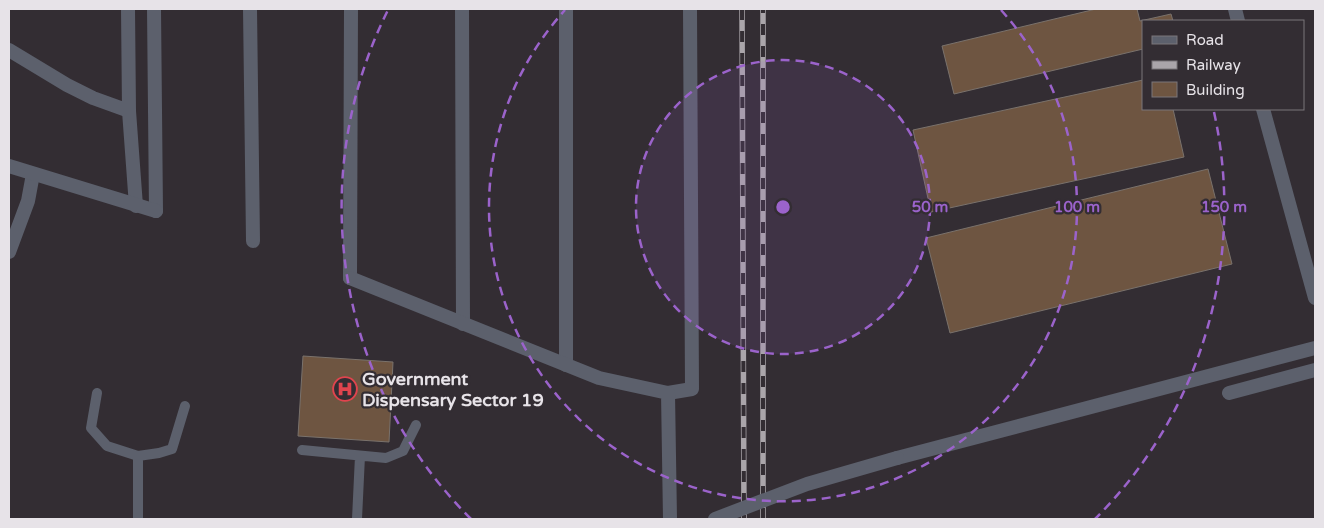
<svg xmlns="http://www.w3.org/2000/svg" width="1324" height="528" font-family="'Varela Round',sans-serif">
	<rect width="100%" height="100%" fill="#332d33"/>
	<path fill="#6e5541" stroke="#7a726c" d="M1096 9H1137L1140 21 1171 14 1173 21H1143V49L954 94 942 46Z
		M1143 80V109H1173L1184 157 931 212 913 130Z
		M1208 169 1232 264 950 333 926 238Z
		M303 356 393 362 389 442 298 436Z"/>
	<g fill="none" stroke-linecap="round" stroke-linejoin="round">
		<path stroke="#5c606c" stroke-width="10" d="M97 393 91 428 107 446 138 456 159 453 172 449 185 406
			M302 450 386 458 403 451 416 425
			M138 456V519
			M357 519 360 456"/>
		<path stroke="#5c606c" stroke-width="14" d="M128 9 129 111 136 206
			M154 9 156 211
			M250 9 253 241
			M462 9 463 324
			M9 50 67 85 93 98 129 111
			M9 252 28 201 33 174
			M350 278 351 9
			M566 365V9
			M668 393 692 389 690 9
			M1229 393 1315 370"/>
		<path stroke="#5c606c" stroke-width="14" d="M1235 9 1238 21
			M1263 109 1315 298
			M9 166 156 211
			M350 278 599 378 668 393 670 519
			M897 458 1315 348"/>
		<g stroke="#aaa5aa" stroke-width="5.5">
			<path id="rail" d="M742 9 744 519
				M763 519V9"/>
		</g>
		<use href="#rail" stroke="#332d33" stroke-width="4" stroke-dasharray="11" stroke-linecap="butt"/>
		<path stroke="#5c606c" stroke-width="14" d="M715 519 807 484 897 458"/>
	</g>
	<circle cx="783" cy="207" r="147" fill="#9b63cb" fill-opacity=".12"/>
	<g fill="none" stroke="#9b63cb" stroke-width="2.5" stroke-dasharray="9 6">
		<circle cx="783" cy="207" r="147"/>
		<path d="M1001 10A294 294 0 1 1 565 10"/>
		<path d="M471 519A441 441 0 0 1 388 10M1214 112A441 441 0 0 1 1095 519"/>
	</g>
	<defs>
		<g id="hospital-ring" transform="scale(1.25)"><circle r="9.5" fill="#332d33" stroke="#e0444e" stroke-width="1.5"/><path d="M-5-5h3v3.5h4V-5h3V5h-3V1.5h-4V5h-3Z" fill="#e0444e"/></g>
	</defs>
	<g fill-rule="evenodd">
		<use href="#hospital-ring" x="345" y="389"/>
	</g>
	<g text-anchor="middle" dominant-baseline="central" stroke-width="4.5" stroke-linejoin="round" paint-order="stroke">
		<g font-size="18" font-weight="bold" fill="#e7e3e8" stroke="#332d33" text-anchor="start">
			<text x="362" y="379">Government<tspan x="362" dy="21">Dispensary Sector 19</tspan></text>
		</g>
	</g>
	<circle cx="783" cy="207" r="8" fill="#9b63cb" stroke="#332d33" stroke-width="2.5"/>
	<g font-size="15" text-anchor="middle" font-weight="bold" fill="#9b63cb" stroke="#332d33" stroke-width="4.5" stroke-linejoin="round" paint-order="stroke">
		<text x="930" y="212">50 m</text>
		<text x="1077" y="212">100 m</text>
		<text x="1224" y="212">150 m</text>
	</g>
	<rect width="1324" height="528" fill="none" stroke="#e7e3e8" stroke-width="20"/>
	<rect x="1142" y="20" width="162" height="90" fill="#332d33" stroke="#7b767b"/>
	<rect x="1152" y="36" width="25" height="8" fill="#5c606c" stroke="#7b767b"/>
	<text x="1186" y="45" font-size="15" fill="#e7e3e8">Road</text>
	<rect x="1152" y="61" width="25" height="8" fill="#aaa5aa" stroke="#7b767b"/>
	<text x="1186" y="70" font-size="15" fill="#e7e3e8">Railway</text>
	<rect x="1152" y="82" width="25" height="15" fill="#6e5541" stroke="#7b767b"/>
	<text x="1186" y="95" font-size="15" fill="#e7e3e8">Building</text>
</svg>
